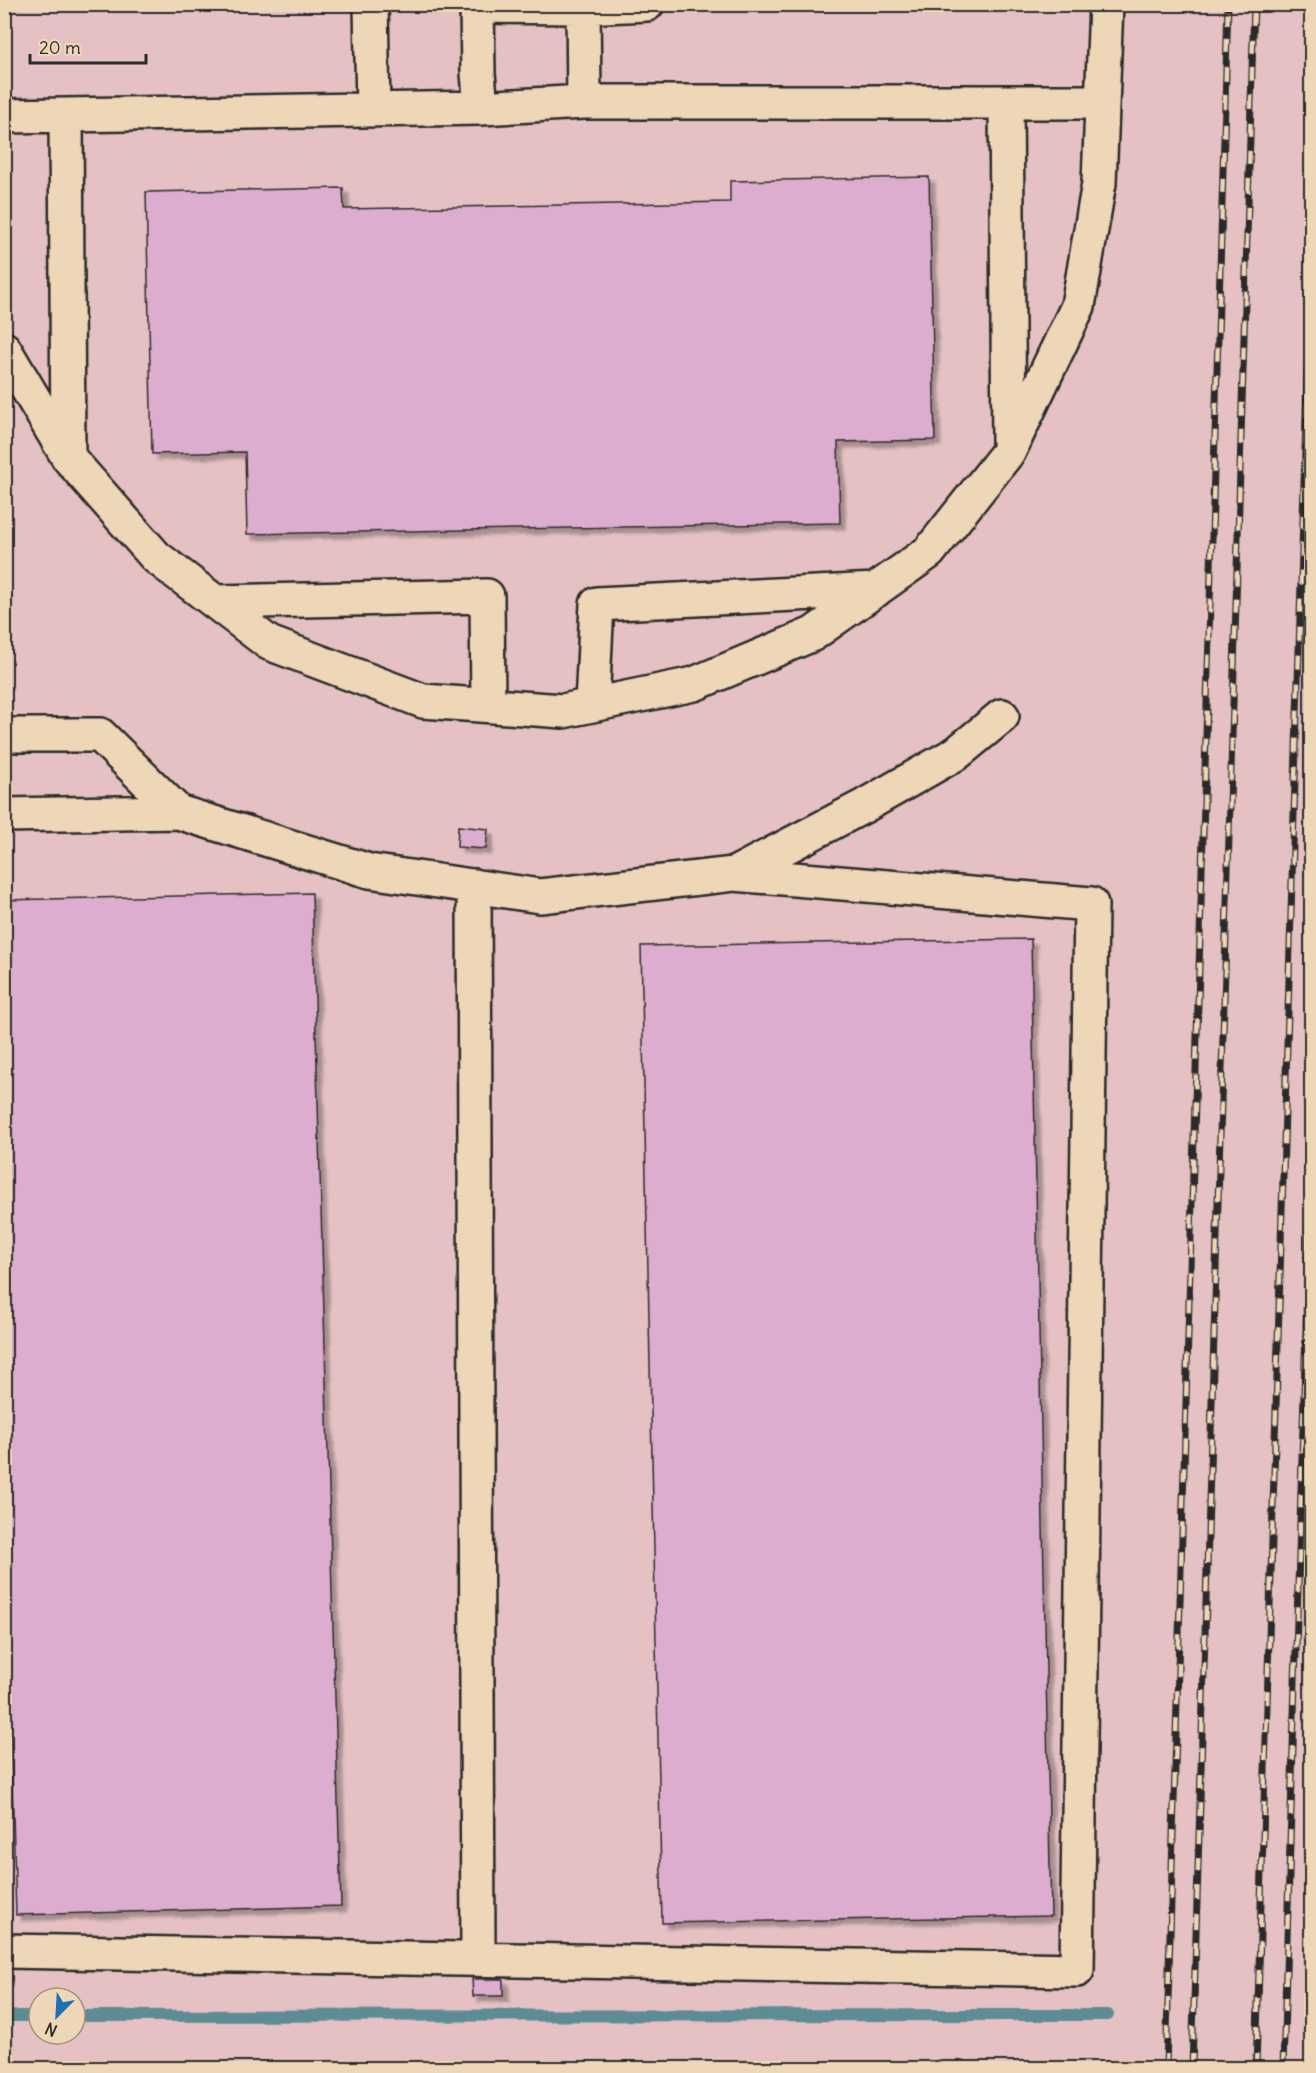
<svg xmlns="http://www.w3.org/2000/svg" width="1316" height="2073" font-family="Delius,sans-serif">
	<defs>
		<filter id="shadow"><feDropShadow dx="5.5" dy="5.5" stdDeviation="1.5" flood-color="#0004"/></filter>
	</defs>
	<rect width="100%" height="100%" fill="#e9cabe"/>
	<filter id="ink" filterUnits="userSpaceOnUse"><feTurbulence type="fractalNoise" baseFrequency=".0167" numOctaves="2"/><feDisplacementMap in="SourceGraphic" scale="12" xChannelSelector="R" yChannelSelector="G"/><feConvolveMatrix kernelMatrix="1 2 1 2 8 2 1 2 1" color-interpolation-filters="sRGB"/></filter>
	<g filter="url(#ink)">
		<path fill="#e5c1c3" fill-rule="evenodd" d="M5 5H1311V2068H5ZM39 1998H75V2034H39Z"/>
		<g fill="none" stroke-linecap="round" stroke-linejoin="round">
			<path stroke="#5d8c95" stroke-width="12" d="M4 2016H39
				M75 2016 1108 2015"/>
		</g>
		<path fill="#ddadcf" stroke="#2b2b2b" stroke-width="1.5" filter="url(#shadow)" d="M929 177 935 440 838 442 840 523 247 534 245 452 152 454 146 192 343 188 344 209 730 202V181Z
			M458 826 488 829 486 849 457 847Z
			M312 893 341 1906 16 1915 4 1517V900Z
			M1031 939 1051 1916 662 1923 641 946Z
			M472 1979H503V1996H473Z"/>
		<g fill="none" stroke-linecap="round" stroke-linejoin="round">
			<g stroke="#2b2b2b" stroke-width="38">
				<path id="minor" d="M371 4 373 110
					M477 4 478 73 481 108
					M583 4 584 102H1102
					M477 6 583 7 647 4
					M1006 102 1009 442
					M66 115 68 455
					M4 116 481 108 584 102
					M4 349 68 457 156 557 269 643 423 701 563 711 694 684 813 634 929 552 1009 451 1078 306 1099 183 1106 4
					M215 602 487 596 488 705
					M592 705 597 604 876 590
					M4 735H100L178 812 369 871 540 896 734 874 864 806 957 753 1002 716
					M4 815 178 812
					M474 886 478 1959
					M4 1951 1077 1970 1091 904 734 874"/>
			</g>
			<use href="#minor" stroke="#eed7b6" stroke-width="33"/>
			<g stroke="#2b2b2b" stroke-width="7">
				<path id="rail" d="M1166 2068 1228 4
					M1192 2068 1254 4
					M1256 2068 1312 220
					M1283 2068 1312 1137"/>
			</g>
			<use href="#rail" stroke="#eed7b6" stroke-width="4.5" stroke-dasharray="14" stroke-linecap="butt"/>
		</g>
	</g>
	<rect width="1316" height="2073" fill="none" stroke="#eed7b6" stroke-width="24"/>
	<rect x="12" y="12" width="1292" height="2049" fill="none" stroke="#2b2b2b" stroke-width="2" filter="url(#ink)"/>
	<g transform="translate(57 2016) rotate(204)"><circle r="28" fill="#eed7b6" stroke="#a0927e" stroke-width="1.5"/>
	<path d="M0-4.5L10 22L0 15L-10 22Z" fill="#1f6fb2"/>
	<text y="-9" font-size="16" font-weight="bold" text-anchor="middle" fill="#2b2b2b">N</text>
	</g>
	<path d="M30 54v9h116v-9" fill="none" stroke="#2b2b2b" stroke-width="3"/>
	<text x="39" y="54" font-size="18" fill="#2b2b2b" stroke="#eed7b6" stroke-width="4.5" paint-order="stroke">20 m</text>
</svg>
